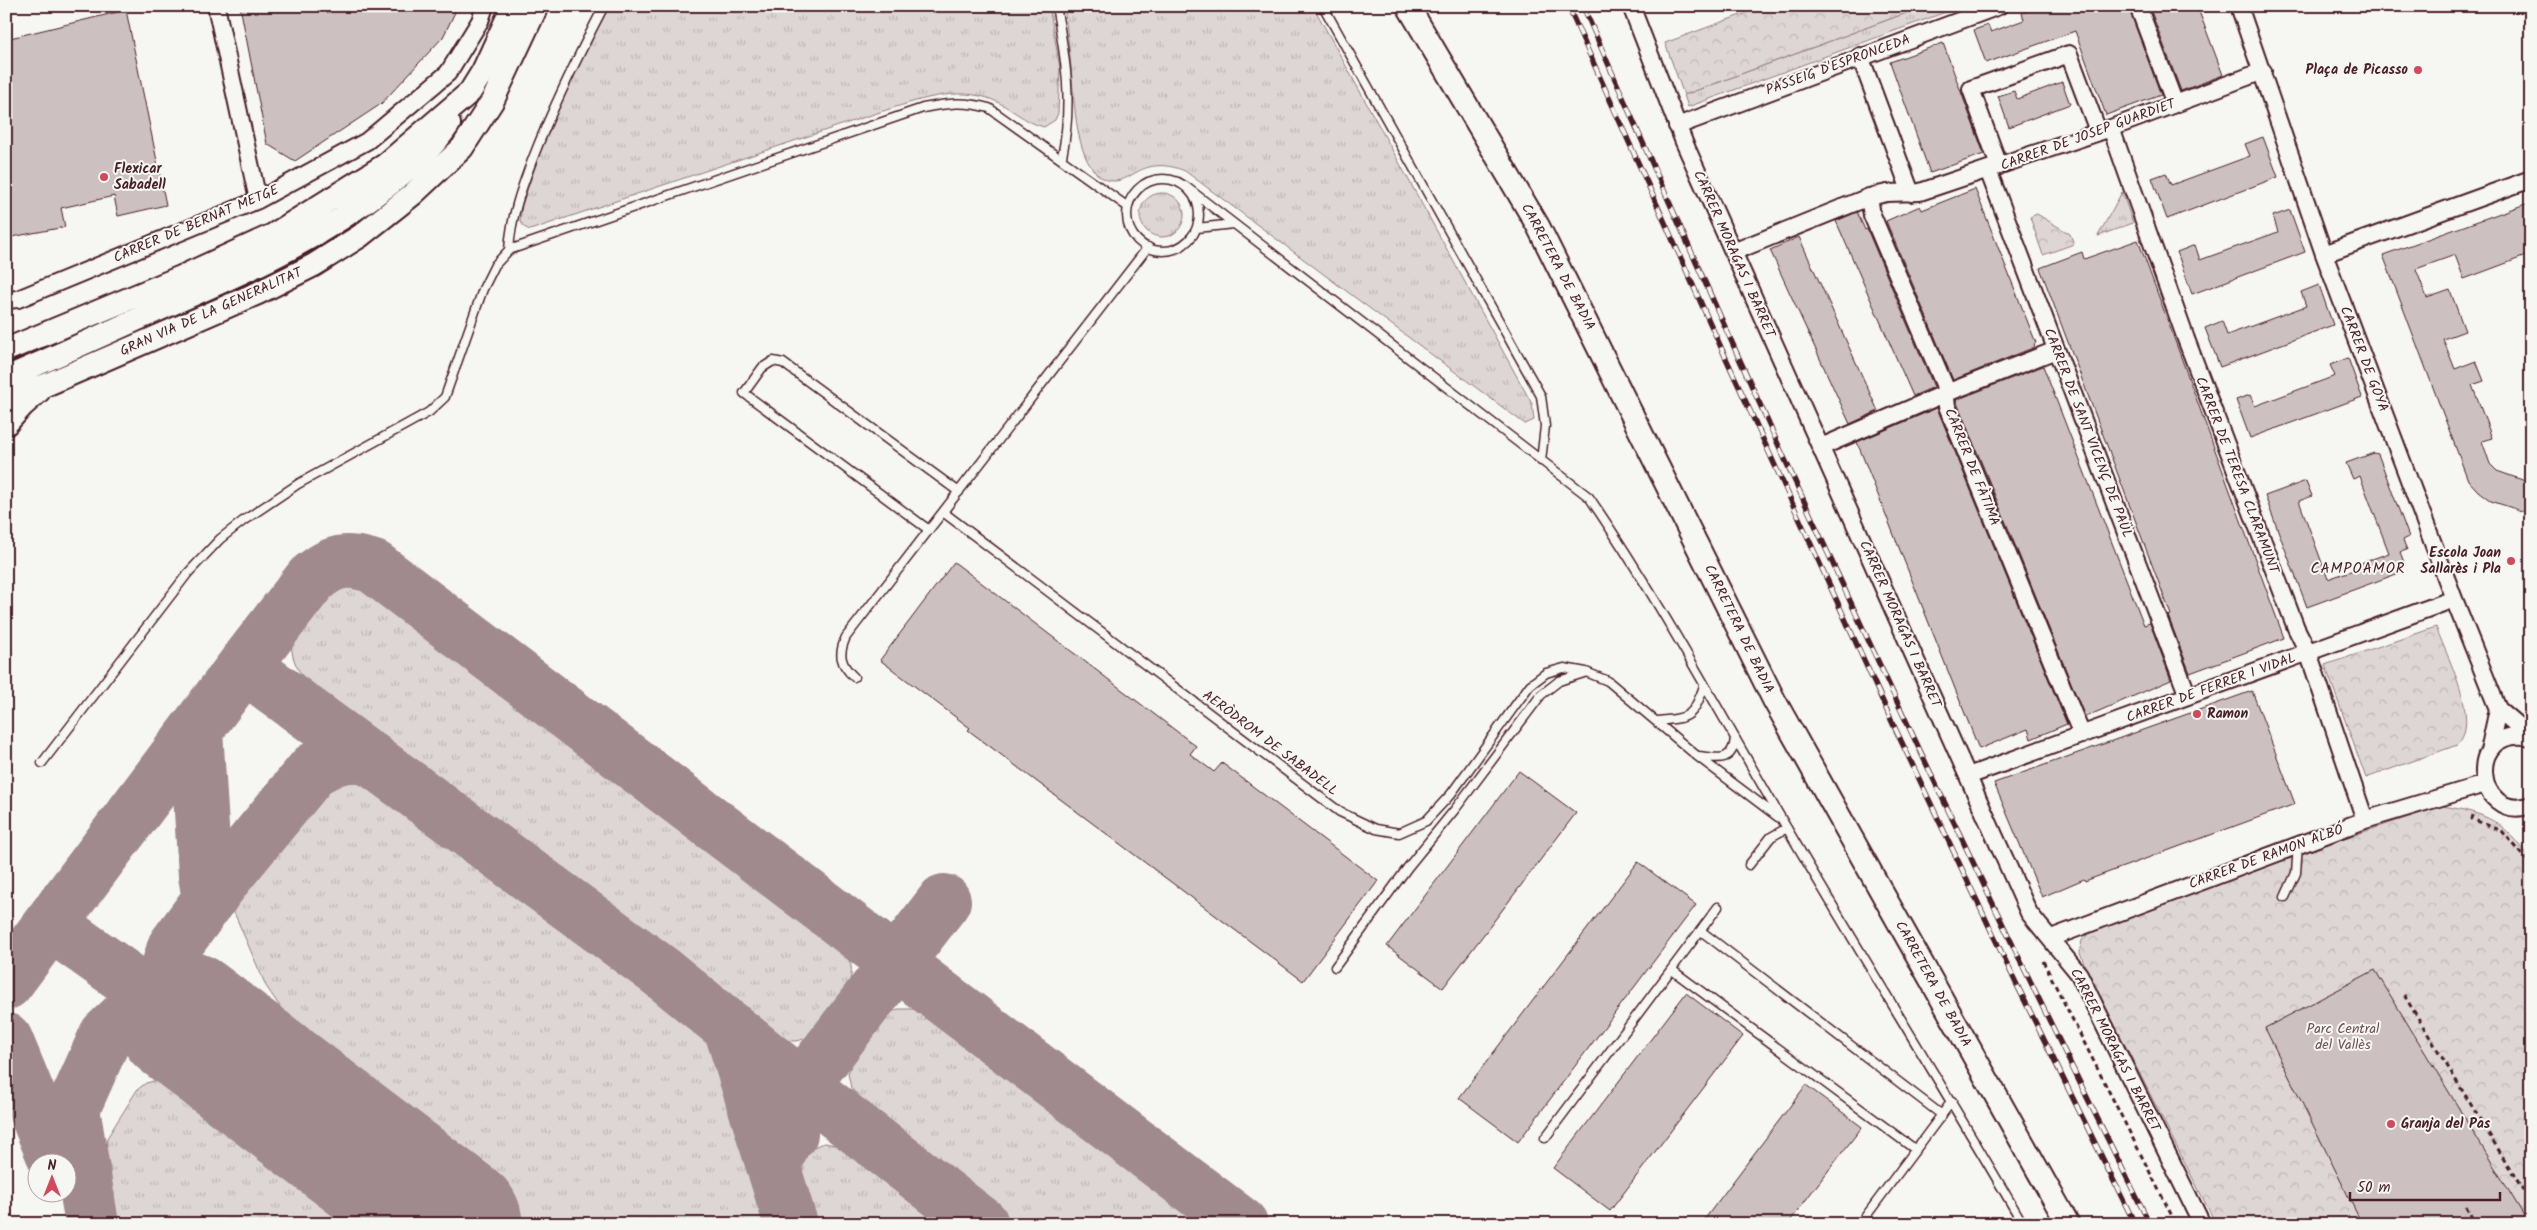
<svg xmlns="http://www.w3.org/2000/svg" width="2537" height="1230" font-family="Kalam,sans-serif">
	<defs>
		<pattern id="grass-tufts" width="24" height="20" patternUnits="userSpaceOnUse" patternTransform="scale(1.25)"><rect width="24" height="20" fill="#ddd6d5"/><path d="M3 7l-1-3M5 7V3M7 7l1-3M15 17l-1-3M17 17v-4M19 17l1-3" fill="none" stroke="#bfb7b7"/></pattern>
		<pattern id="park-crowns" width="20" height="18" patternUnits="userSpaceOnUse" patternTransform="scale(1.25)"><rect width="20" height="18" fill="#ddd6d5"/><path d="M2 6a3 3 0 1 1 6 0M12 15a3 3 0 1 1 6 0" fill="none" stroke="#bfb7b7"/></pattern>
	</defs>
	<rect width="100%" height="100%" fill="#f6f6f2"/>
	<filter id="ink" filterUnits="userSpaceOnUse"><feTurbulence type="fractalNoise" baseFrequency=".02" numOctaves="2"/><feDisplacementMap in="SourceGraphic" scale="10" xChannelSelector="R" yChannelSelector="G"/><feConvolveMatrix kernelMatrix="1 2 1 2 8 2 1 2 1" color-interpolation-filters="sRGB"/></filter>
	<g filter="url(#ink)">
		<path fill="url(#grass-tufts)" stroke="#947a80" d="M607 6H1049L1060 68 1058 113 1055 120 1044 127C1026 123 1010 107 993 100 956 85 916 101 880 112L530 230 524 227 520 221 522 205 548 130 569 83Z
			M1064 6H1313L1532 404 1534 420 1525 424 1185 171C1168 164 1152 163 1135 173 1128 177 1122 181 1113 181 1076 178 1075 106 1072 79 1070 54 1067 30 1064 6Z
			M1925 6H1962L1688 107 1684 95Z
			M2122 192 2133 223 2098 236Z
			M1140 215a22 22 0 1 1 44 0a22 22 0 1 1-44 0Z
			M343 587 364 589 405 611 812 920C825 933 846 948 851 966 856 989 818 1041 795 1041 775 1041 751 1023 733 1013L334 712C317 695 288 668 292 641 293 633 299 624 304 617 313 603 327 593 343 587Z
			M346 781 364 785 401 804 703 1033 715 1048 724 1066 773 1224H529L357 1095 319 1060 295 1029 266 986 233 910 288 834 336 784Z
			M898 1009H913L925 1013 980 1045 1215 1224H1012L891 1132 851 1088 848 1073 864 1036 884 1016Z
			M162 1079 178 1080 190 1087 371 1224H116L105 1165 107 1138 137 1090 146 1083Z
			M825 1143C872 1150 920 1196 957 1224H812C805 1200 789 1149 825 1143Z"/>
		<path fill="url(#park-crowns)" stroke="#947a80" d="M1765 6H1925L1684 95 1665 43Z
			M2037 214 2070 234 2074 244 2043 255 2030 217Z
			M2436 627C2446 655 2482 721 2457 745L2366 778 2325 665Z
			M2442 806C2488 813 2504 822 2531 859V1224H2216L2085 966 2080 953 2082 940 2090 933 2339 840Z"/>
		<g fill="none" stroke-linecap="round" stroke-linejoin="round">
			<path stroke="#a08a8e" stroke-width="54" d="M244 666 311 579C333 560 347 558 374 567L1241 1224
				M196 731 205 875 209 899
				M6 983 50 924
				M183 1018 50 924 244 666 660 971 802 1086 982 1224
				M183 1018 169 1000 166 974 174 947 227 875 314 769C335 758 345 753 369 757
				M731 1030 773 1166 783 1119 802 1086 944 901
				M6 1040 56 1162
				M791 1134 786 1138 773 1166 791 1224
				M92 1224 73 1109 106 1035 125 1017 147 1011 183 1018"/>
			<path stroke="#a08a8e" stroke-width="135" d="M183 1018 455 1224"/>
		</g>
		<path fill="#ccc1c0" stroke="#4a1f2b" d="M240 6H458L443 37 381 104 295 161 267 144Z
			M2040 6H2128L2161 95 2106 115 2075 31 1986 63 1974 30 1988 25 1991 32 2024 20 2022 13Z
			M2149 6H2197L2223 75 2181 91Z
			M126 10 166 205 118 216 114 196 61 208 65 227 6 238V39Z
			M1943 43 1984 154 1930 173 1890 62Z
			M2062 82 2070 104 2009 127 1998 96 2014 91 2017 99Z
			M2263 137 2278 177 2167 219 2152 178 2166 173 2171 185 2250 156 2245 144Z
			M1975 189 2036 343 2034 344 2035 347 1953 380 1886 221 1920 206 1922 210Z
			M2531 202V254L2464 279 2455 255 2416 269 2427 298 2450 290 2465 331 2443 339 2455 369 2476 361 2484 381 2472 385 2492 438 2482 441 2490 464 2497 471 2531 483V514L2491 501 2478 491 2468 480 2383 255Z
			M2290 210 2305 252 2192 294 2177 252 2195 245 2200 260 2278 232 2273 216Z
			M1857 212 1865 230 1867 229 1934 387 1913 396 1836 221Z
			M1799 237 1878 411 1850 424 1770 250Z
			M2138 240 2284 638 2190 673 2168 616 2171 615 2040 268 2082 252 2084 259Z
			M2319 285 2333 325 2220 367 2205 328 2222 321 2227 335 2306 306 2301 292Z
			M2348 358 2362 397 2250 438 2236 400 2250 395 2255 406 2335 376 2330 365Z
			M2043 366 2144 625 2150 623 2171 680 2085 717 1956 400Z
			M1937 408 2067 724 2031 739 2028 729 1979 749 1857 442Z
			M2374 453 2378 454 2409 537 2403 540 2407 550 2400 552 2405 565 2397 568 2399 573 2307 607 2265 496 2306 481 2312 496 2299 501 2328 579 2362 567 2361 563 2389 553 2360 476 2353 479 2346 463Z
			M954 562 1196 746 1190 754 1214 772 1222 763 1378 881 1303 981 968 730 970 728 880 660Z
			M2252 691 2295 804 2085 881 2084 879 2042 897 1994 783Z
			M1519 771 1576 813 1443 988 1387 946Z
			M1638 862 1696 905 1518 1142 1459 1098Z
			M2375 970 2529 1224H2362L2265 1028Z
			M1686 993 1743 1036 1610 1211 1553 1168Z
			M1806 1085 1862 1127 1811 1193 1788 1224H1701Z"/>
		<g fill="none" stroke-linecap="round" stroke-linejoin="round">
			<g stroke="#4a1f2b" stroke-width="11">
				<path id="lane" d="M1056 6C1066 60 1073 103 1062 157
					M1323 6 1541 396 1545 426 1541 461
					M1127 215a36 36 0 1 1 72 0a36 36 0 1 1-72 0Z
					M1185 186 1589 497C1659 599 1718 710 1781 818 1860 954 1944 1087 2023 1224
					M1197 228 1234 224
					M509 250C511 217 521 189 533 158 553 106 578 56 604 6
					M943 512 1340 812 1376 829 1399 833 1426 821 1451 794 1530 685 1546 673 1564 668 1586 672 1608 681 1697 756 1778 817
					M929 530 744 393 762 368 773 361 783 363 959 492
					M854 677C840 664 838 654 846 637L1148 247
					M1657 721C1689 718 1693 718 1704 686
					M1699 756C1719 759 1733 762 1735 738
					M42 763 188 573 220 539 243 521 298 484 429 412 445 397 483 289 495 265 509 250 923 108C949 103 964 101 989 108L1128 207
					M1749 865 1771 837 1787 828
					M2285 897 2296 873 2298 845
					M1701 931 1942 1115
					M1335 967 1408 867 1456 808 1541 695 1559 681 1584 673
					M1672 970 1916 1150
					M1545 1138 1718 907
					M1860 1224 1952 1101"/>
			</g>
			<g stroke="#4a1f2b" stroke-width="20">
				<path id="street" d="M216 6 258 200
					M1631 6 1684 142 2029 913 2079 974 2202 1224
					M2138 6 2175 104
					M2239 6 2324 254 2454 599 2498 709 2489 751
					M1860 56 1911 193
					M1677 126 1999 6
					M2111 128 2186 339 2296 628 2308 652 2365 820
					M1999 166 1971 89 2069 54 2098 131
					M1988 170 2188 696
					M1869 197 1872 215 1944 384 1947 406 2082 735
					M1733 252 1869 197 1887 193 1920 192 2111 128 2263 71
					M2324 254 2531 179
					M6 300 18 299 258 200 367 141 448 73 480 21 485 6
					M1821 447 1944 394 2056 350
					M2498 709 2531 737
					M2531 737C2463 723 2474 825 2531 805
					M1968 776 2454 599
					M2051 938 2365 820 2485 784"/>
			</g>
			<g stroke="#4a1f2b" stroke-width="26">
				<path id="secondary" d="M1408 6 1538 226 1774 700 2068 1224
					M6 350 179 278 273 235 385 165 470 92 483 71 513 6
					M6 378C63 353 120 327 176 302 256 267 321 238 391 183 413 165 434 147 449 124
					M6 399 48 384 258 293 314 265 360 236 413 194 462 148 493 100 537 6
					M6 424 22 406 39 391"/>
			</g>
			<path stroke="#4a1f2b" stroke-width="3" stroke-dasharray="5 4" stroke-linecap="butt" d="M2473 815 2472 819 2502 831 2531 864
				M2043 961 2176 1224
				M2404 995 2531 1203
				M2466 1206 2475 1224"/>
			<use href="#lane" stroke="#f6f6f2" stroke-width="8"/>
			<use href="#street" stroke="#f6f6f2" stroke-width="16"/>
			<use href="#secondary" stroke="#f6f6f2" stroke-width="22"/>
			<g stroke="#4a1f2b" stroke-width="5.5">
				<path id="rail" d="M1568 6 1709 321 1894 726 2016 983 2135 1224
					M1583 6C1762 417 1949 823 2150 1224"/>
			</g>
			<use href="#rail" stroke="#f6f6f2" stroke-width="4" stroke-dasharray="11" stroke-linecap="butt"/>
		</g>
	</g>
	<g fill="#d1495b" stroke="#f6f6f2" stroke-width="2">
		<circle cx="2418" cy="70" r="5"/>
		<circle cx="104" cy="177" r="5"/>
		<circle cx="2511" cy="561" r="5"/>
		<circle cx="2197" cy="714" r="5"/>
		<circle cx="2391" cy="1124" r="5"/>
	</g>
	<g text-anchor="middle" dominant-baseline="central" stroke-width="4" stroke-linejoin="round" paint-order="stroke">
		<g font-size="14" fill="#4a1f2b" stroke="#f6f6f2">
			<text transform="translate(1838 65) rotate(-20)">PASSEIG D'ESPRONCEDA</text>
			<text transform="translate(2088 135) rotate(-20)">CARRER DE JOSEP GUARDIET</text>
			<text transform="translate(196 224) rotate(-23)">CARRER DE BERNAT METGE</text>
			<text transform="translate(1734 254) rotate(66)">CARRER MORAGAS I BARRET</text>
			<text transform="translate(1558 267) rotate(62)">CARRETERA DE BADIA</text>
			<text transform="translate(211 312) rotate(-24)">GRAN VIA DE LA GENERALITAT</text>
			<text transform="translate(2364 359) rotate(69)">CARRER DE GOYA</text>
			<text transform="translate(2088 433) rotate(69)">CARRER DE SANT VICENÇ DE PAÜL</text>
			<text transform="translate(1972 467) rotate(68)">CARRER DE FÀTIMA</text>
			<text transform="translate(2237 475) rotate(69)">CARRER DE TERESA CLARAMUNT</text>
			<text transform="translate(1900 624) rotate(66)">CARRER MORAGAS I BARRET</text>
			<text transform="translate(1739 629) rotate(64)">CARRETERA DE BADIA</text>
			<text transform="translate(2211 688) rotate(-20)">CARRER DE FERRER I VIDAL</text>
			<text transform="translate(1270 743) rotate(37)">AERÒDROM DE SABADELL</text>
			<text transform="translate(2266 857) rotate(-20)">CARRER DE RAMON ALBÓ</text>
			<text transform="translate(1933 984) rotate(61)">CARRETERA DE BADIA</text>
			<text transform="translate(2115 1050) rotate(63)">CARRER MORAGAS I BARRET</text>
		</g>
		<g font-size="14" font-weight="bold" fill="#4a1f2b" stroke="#f6f6f2" text-anchor="start">
			<text x="2408" y="70" text-anchor="end">Plaça de Picasso</text>
			<text x="114" y="169">Flexicar<tspan x="114" dy="16">Sabadell</tspan></text>
			<text x="2501" y="553" text-anchor="end">Escola Joan<tspan x="2501" dy="16">Sallarès i Pla</tspan></text>
			<text x="2207" y="714">Ramon</text>
			<text x="2401" y="1124">Granja del Pas</text>
		</g>
		<g font-size="14" fill="#6f4d56" stroke="#f6f6f2">
			<text x="2343" y="1029">Parc Central<tspan x="2343" dy="16">del Vallès</tspan></text>
		</g>
		<g font-size="15" letter-spacing="1" fill="#4a1f2b" stroke="#f6f6f2">
			<text x="2358" y="569">CAMPOAMOR</text>
		</g>
	</g>
	<rect width="2537" height="1230" fill="none" stroke="#f6f6f2" stroke-width="25"/>
	<rect x="12" y="12" width="2512" height="1205" fill="none" stroke="#4a1f2b" stroke-width="2" filter="url(#ink)"/>
	<g transform="translate(52 1178)"><circle r="24" fill="#f6f6f2" stroke="#b1a0a2"/>
	<path d="M0-4L9 19L0 12L-9 19Z" fill="#d1495b"/>
	<text y="-8" font-size="14" font-weight="bold" text-anchor="middle" fill="#4a1f2b">N</text>
	</g>
	<path d="M2350 1192v8h150v-8" fill="none" stroke="#4a1f2b" stroke-width="2.5"/>
	<text x="2357" y="1192" font-size="15" fill="#4a1f2b" stroke="#f6f6f2" stroke-width="4" paint-order="stroke">50 m</text>
</svg>
